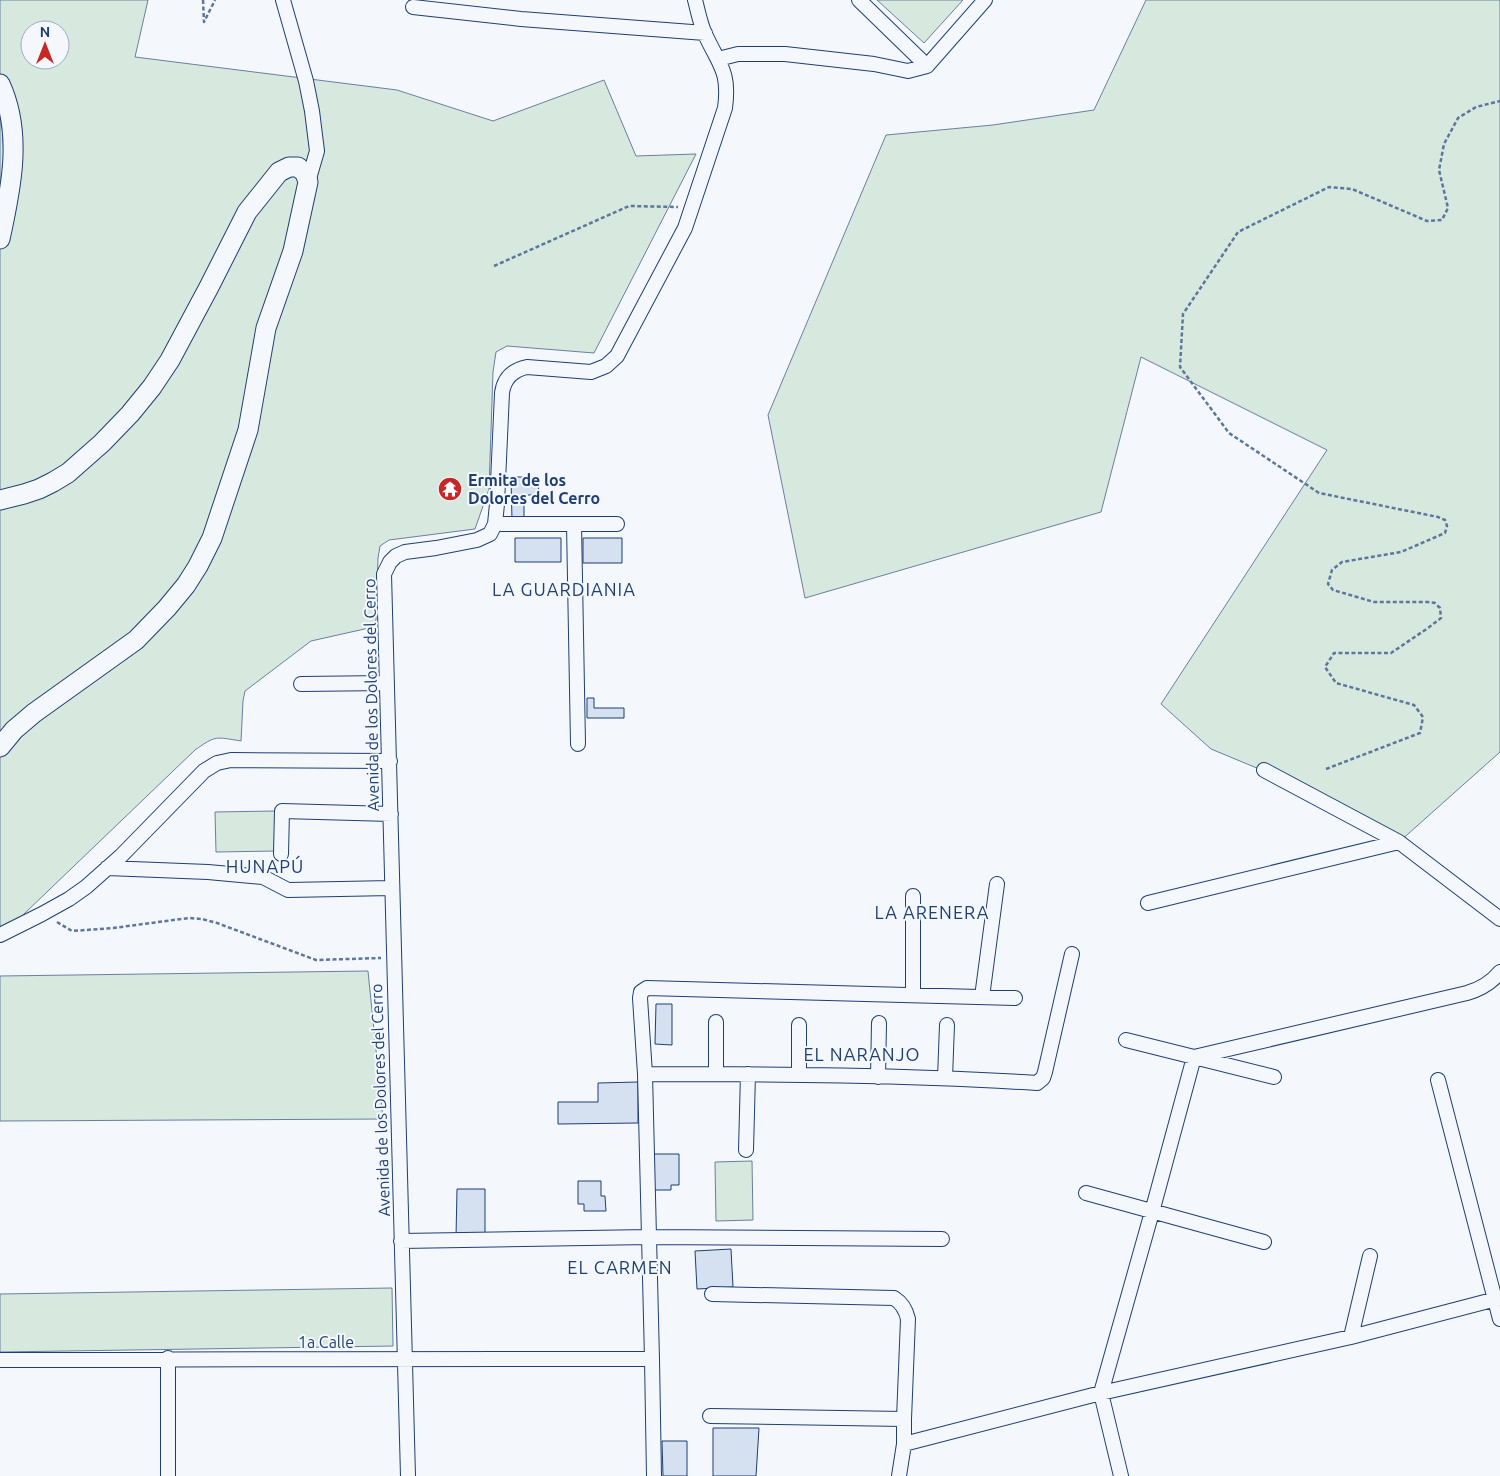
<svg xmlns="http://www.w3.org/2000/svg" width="1500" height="1476" font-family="Ubuntu,sans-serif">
	<rect width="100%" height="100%" fill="#f4f7fb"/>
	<path fill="#d7e8df" stroke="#687fa3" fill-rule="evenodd" d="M0 0H148L135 57 397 90 493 121 604 80 636 156 696 154 594 353 507 346 496 352 493 372 489 489 475 529 389 540 380 546 378 558 376 620 369 628 311 641 245 691 243 701 241 741C216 737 216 735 195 750L0 937ZM30 30H60V60H30Z
		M877 0H963L924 43Z
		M1146 0H1500V752L1399 842 1288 781 1211 749 1161 704 1327 450 1141 357 1101 512 805 598 768 415 886 135 993 125 1094 110Z
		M276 811 277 851 216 852 215 812Z
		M368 971 383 1119 0 1121V976Z
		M752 1161 753 1220 716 1221 715 1162Z
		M392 1288 393 1346 0 1352V1294Z"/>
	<path fill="#d5e0f0" stroke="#1d3f73" d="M511 477H538L539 495H524V520H512Z
		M515 538H561V562H515Z
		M583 538H622V563H583Z
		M587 698H594V708H624V718H587Z
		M656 1004H672V1045L655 1044Z
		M638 1082V1123L558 1124V1102H598V1083Z
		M651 1154H679V1185H671V1190H651Z
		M578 1181H601V1196H605L606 1211H584V1204H578Z
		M457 1189H485V1237H456Z
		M731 1249 733 1287 697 1289 695 1251Z
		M713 1428H759L756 1476H713Z
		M662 1441H687V1476H663Z"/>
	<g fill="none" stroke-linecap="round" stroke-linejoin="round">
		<g stroke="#1d3f73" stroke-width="16">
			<path id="street" d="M283 0 306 81 312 111 317 151 308 182
				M859 0 927 66
				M413 7 521 19 705 33
				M718 59 738 54H785L874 64 908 71 927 66 985 0
				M495 524H617
				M574 524 578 744
				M301 684 387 683
				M1264 770 1399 842 1500 919
				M281 854 282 811 391 814
				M107 868 208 872 263 877 288 890 392 888
				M913 896V995
				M1148 903 1399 842
				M0 935 42 914 69 899 86 887 121 856 204 771 217 763 231 760 390 761
				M982 997 997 884
				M716 1022V1074
				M799 1025V1075
				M1126 1040 1274 1077
				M645 1074C776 1074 907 1075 1037 1083L1043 1078 1045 1072 1072 954
				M878 1077 879 1023
				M945 1078 947 1025
				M1438 1080 1500 1319
				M746 1150 748 1074
				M1086 1193 1264 1242
				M401 1241 649 1237 942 1239
				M712 1294 894 1298C902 1303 906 1310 908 1319L904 1419V1444L899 1476
				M1351 1337 1370 1256
				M0 1360C217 1358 435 1360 652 1359
				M710 1416 904 1419
				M904 1444 1101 1393 1351 1337 1500 1298
				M168 1476V1358
				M408 1476 384 574 390 562 396 556 405 552 436 548 477 540 490 534 495 524 497 504 502 393C504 378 513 370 527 367L591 372 606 366 617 356 685 228 725 108C730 71 719 65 705 34 700 23 698 11 695 0
				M654 1476 652 1359 645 1074 640 998 641 992 647 988 1015 998
				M1121 1476 1101 1393 1152 1212 1194 1057 1467 993C1481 989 1491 983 1500 972"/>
		</g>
		<g stroke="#1d3f73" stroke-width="21">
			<path id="secondary" d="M0 84C23 133 11 189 0 239
				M0 500 24 494 39 489 53 482 68 473 102 443 130 414 152 387 170 360 209 287 247 212 279 172 289 167H298L305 173 308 182 293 251 266 328 248 430 212 538 198 566 186 585 167 608 136 640 34 713 14 730 0 747"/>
		</g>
		<path stroke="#5e769c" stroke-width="2.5" stroke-dasharray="4 2.5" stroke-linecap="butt" d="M203 0 204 22 215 0
			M494 266 629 206 678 207
			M1326 769 1420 733 1423 717 1414 705 1336 683 1325 667 1334 653H1391L1428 628 1441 618 1440 608 1435 603 1428 602H1374L1333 590 1328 584 1332 570 1342 562 1401 552 1445 533 1447 526 1445 520 1438 517 1319 493 1229 433 1180 367 1183 314 1238 232 1329 187 1352 189 1427 221 1442 220 1448 208 1439 170 1444 144 1458 118 1476 107 1500 101
			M57 922 72 931 113 928 189 918 202 919 217 923 316 960 381 958"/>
		<use href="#street" stroke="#f4f7fb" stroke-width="14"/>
		<use href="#secondary" stroke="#f4f7fb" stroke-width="19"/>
	</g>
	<defs>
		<g id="temple-disc" transform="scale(1.25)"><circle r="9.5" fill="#c62828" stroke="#f4f7fb"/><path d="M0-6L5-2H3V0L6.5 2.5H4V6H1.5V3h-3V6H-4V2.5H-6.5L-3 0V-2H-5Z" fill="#fff"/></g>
	</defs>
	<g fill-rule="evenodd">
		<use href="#temple-disc" x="450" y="489"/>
	</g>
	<g text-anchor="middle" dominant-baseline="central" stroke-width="4" stroke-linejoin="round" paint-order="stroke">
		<g font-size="16" font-weight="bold" fill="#1d3f73" stroke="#f4f7fb" text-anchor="start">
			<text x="468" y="480">Ermita de los<tspan x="468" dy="18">Dolores del Cerro</tspan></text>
		</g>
		<g font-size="16" fill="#1d3f73" stroke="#f4f7fb">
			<text transform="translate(371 695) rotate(-91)">Avenida de los Dolores del Cerro</text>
			<text transform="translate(380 1100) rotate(-92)">Avenida de los Dolores del Cerro</text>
			<text x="326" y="1342">1a Calle</text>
		</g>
		<g font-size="18" letter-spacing="1" fill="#1d3f73" stroke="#f4f7fb">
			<text x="564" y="589">LA GUARDIANIA</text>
			<text x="265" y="866">HUNAPÚ</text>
			<text x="932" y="912">LA ARENERA</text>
			<text x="862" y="1054">EL NARANJO</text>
			<text x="620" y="1267">EL CARMEN</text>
		</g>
	</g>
	<g transform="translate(45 45)"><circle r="24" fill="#f4f7fb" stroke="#9eadc5"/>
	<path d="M0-4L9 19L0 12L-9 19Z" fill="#c62828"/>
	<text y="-8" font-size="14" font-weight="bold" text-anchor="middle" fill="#1d3f73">N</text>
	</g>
</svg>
